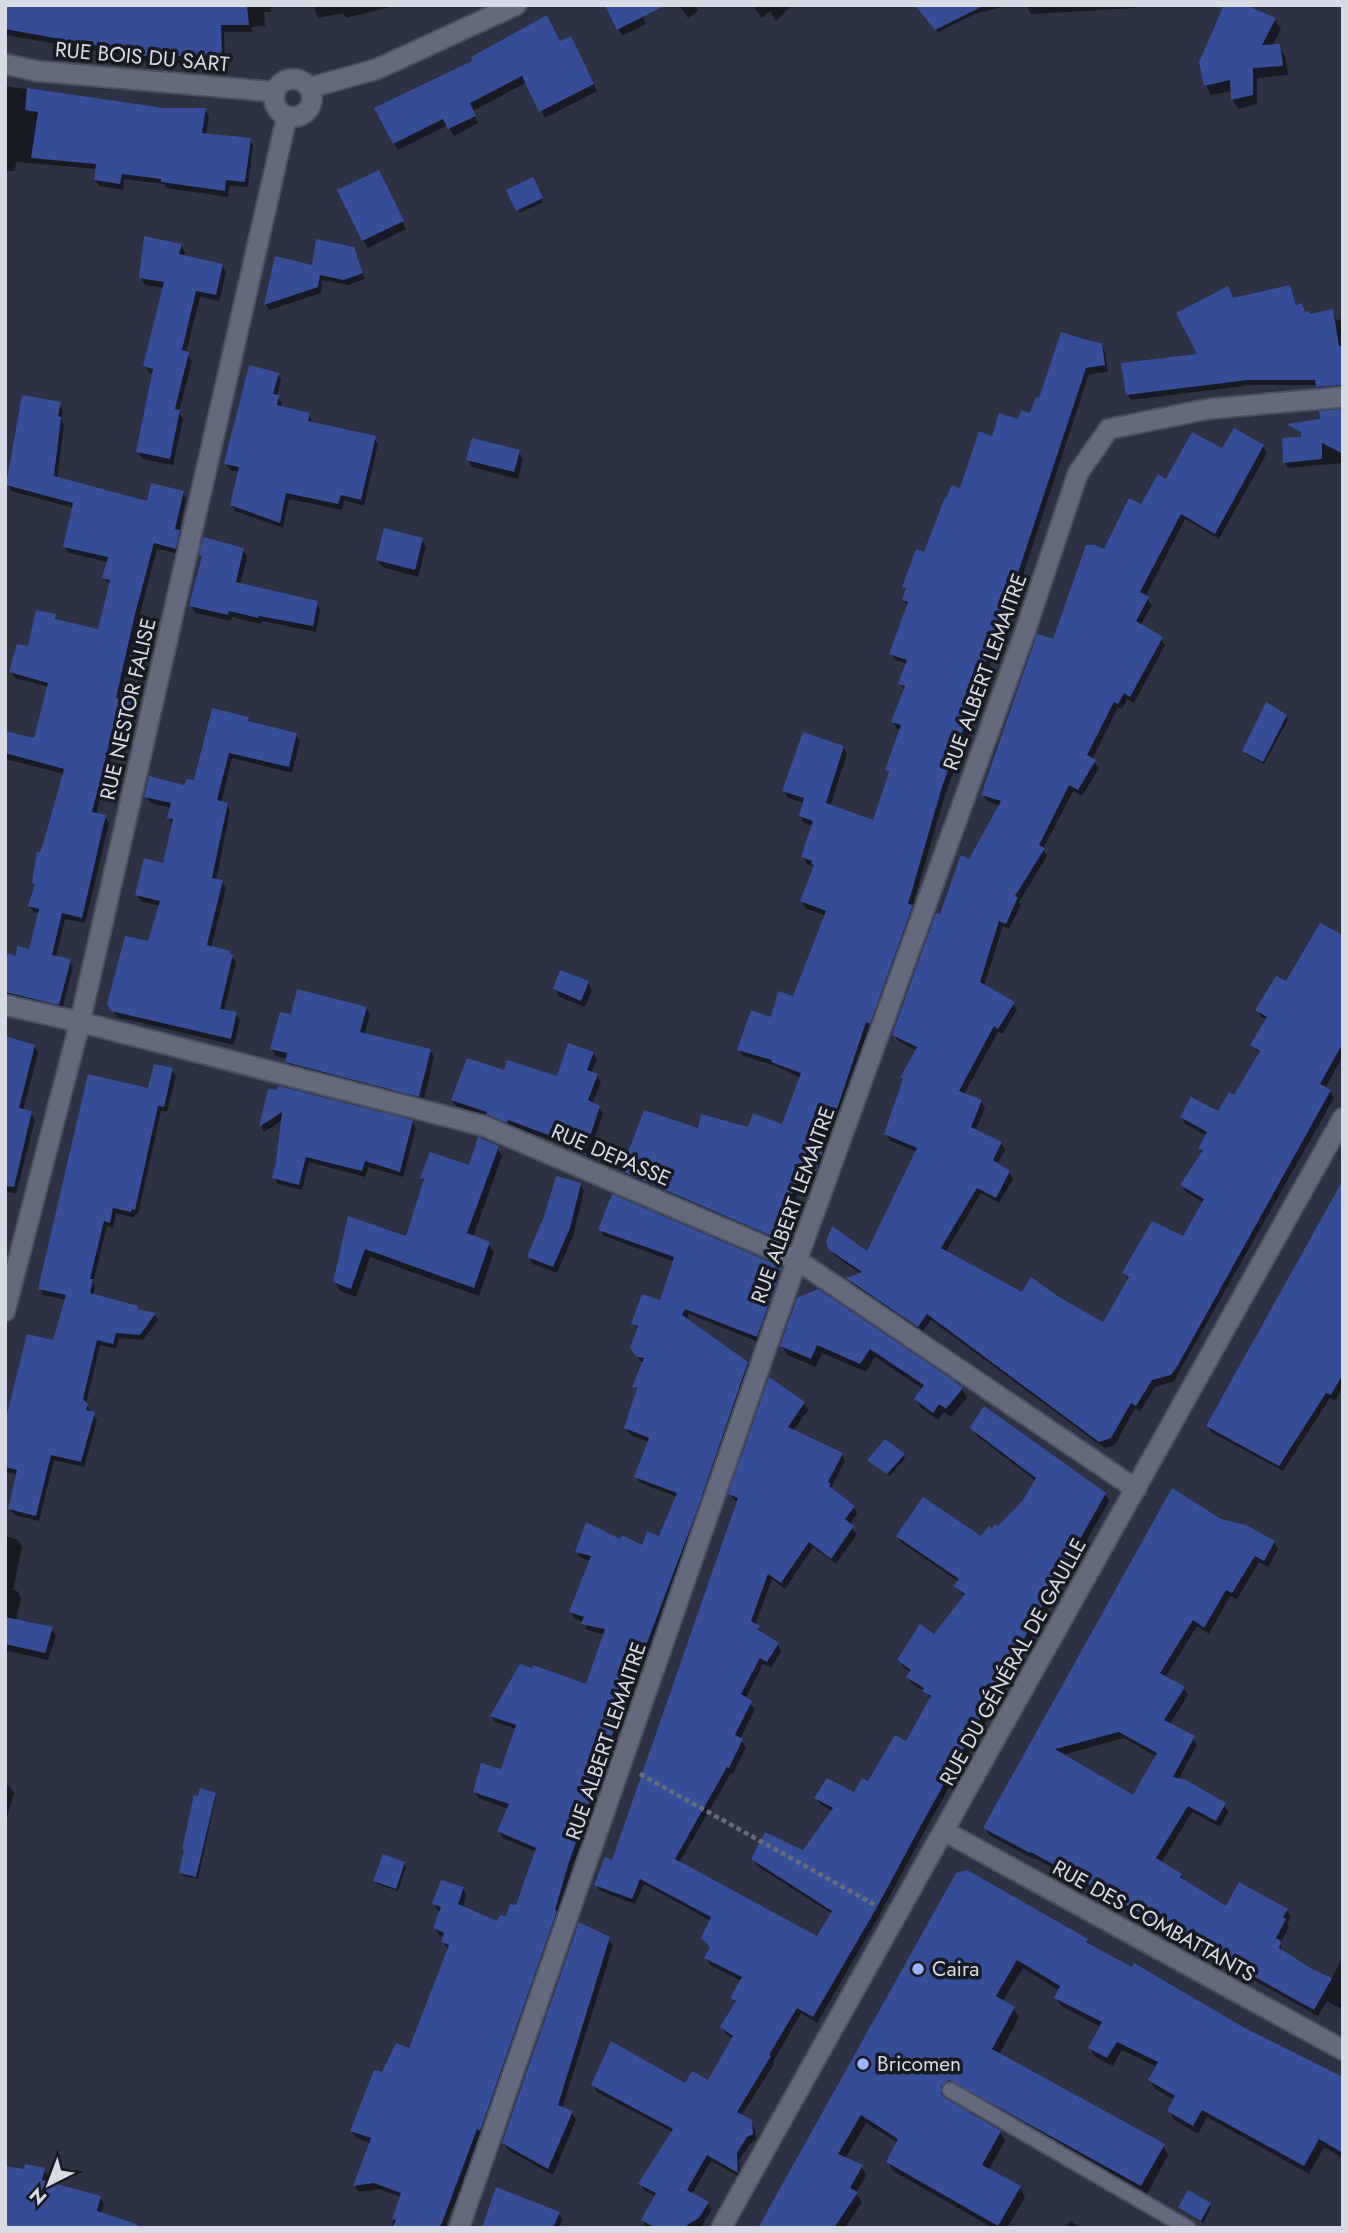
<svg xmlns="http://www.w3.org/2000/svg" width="1348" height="2233" font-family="Jost,sans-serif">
	<rect width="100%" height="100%" fill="#2c3241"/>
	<path fill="#0007" fill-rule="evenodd" d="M5 5H271V12H264L265 26 252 27V32H224L225 63H147L144 59 126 58 125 56 5 35Z
		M313 5H398L346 18 343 13 318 18Z
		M607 5H638L646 24 622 36Z
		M679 5H695L698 11 688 18Z
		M752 5H791L792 6 776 21 770 11 762 18Z
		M920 5H1009L975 14 938 32 920 10Z
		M1026 5H1135V8L1031 14Z
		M1275 20 1281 29 1272 46H1279L1285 56 1288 75 1257 78V104L1238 109 1233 100 1232 91 1211 95 1206 85Z
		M559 43 574 45 597 91 545 118 527 82 473 111 478 123 454 136 448 125 398 150 394 143Z
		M5 86 164 109 205 110 209 116 206 135 250 140 253 146 248 187 229 186 228 197 166 188 164 184 124 179 123 190 99 186 95 180 97 169 16 162 15 171H5Z
		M382 180 406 229 368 248 363 240Z
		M532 180 543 202 520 213 508 191Z
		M181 245 185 253 184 257 222 265 226 273 219 301 200 297 186 353 192 361 179 412 183 419 173 465 142 459 138 452 154 374 149 373 145 366 164 288 145 285 141 278Z
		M357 255 365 279 348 285 322 280 321 293 269 310 266 305 276 258 314 267Z
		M1289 287 1297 306 1302 305 1306 314 1310 316 1332 311 1336 320 1343 319V391L1321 392 1317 385H1252L1131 400 1127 394 1199 355 1233 300Z
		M1101 344 1105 352 1108 372 1089 374 1001 642H999L991 661 978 706 945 795 912 908 915 914 873 1029 870 1028 818 1181 804 1176 780 1243 627 1178 623 1171 699 1130 784 1126 801 1078 776 1066 743 1056 739 1050 794 998 826 916 805 908 802 901 815 867 807 864 803 857 813 826 804 823 800 816 804 803 788 798 784 791 843 747 847 754 830 807 874 822 890 775 887 770 901 730 897 729 893 722 905 691 900 683 907 664 895 660 891 653 908 607 904 600 907 591 904 586 993 438 1032 415 1040 400Z
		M278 374 281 380 277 397 282 403 281 407 309 414 312 423 374 438 378 444 364 506 344 500 342 510 289 499 283 528 235 511 232 505 240 472 230 470 226 464Z
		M59 403 63 410 61 420 64 425 57 479 148 503 183 493 186 499 179 532 182 538 179 554 157 549 138 621 119 701 132 704 136 711 132 729 118 726 96 815 105 817 109 823 85 923 65 919 56 957 69 961 73 967 62 1010 5 997V971L17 958 30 951 40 914 34 912 30 906 36 886 34 882 64 774 5 759V733L35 740 49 687 15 678 11 672 55 616 58 622 99 631 110 585 104 578 108 562 69 553 65 547 74 508 11 491 8 485Z
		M1343 410V463L1288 468 1285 463 1303 438 1321 421Z
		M1263 446 1267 453 1219 539 1185 519 1145 597 1152 605 1140 626 1161 639 1165 645 1134 703 1127 699 1122 709 1118 707 1092 760 1099 768 1082 796 1073 791 1043 849 1047 856 1019 902 1021 905 1009 929 1003 926 984 986 1013 1003 1017 1010 1002 1034 998 1032 964 1094 981 1101 985 1108 975 1131 1001 1143 1005 1150 997 1165 1009 1172 1013 1179 999 1203 981 1193 945 1253 1022 1294 1059 1298 1104 1325 1129 1280 1124 1273 1184 1238 1204 1203 1186 1192 1182 1185 1202 1154 1200 1149 1207 1136 1185 1124 1182 1117 1218 1114 1235 1097 1260 1054 1252 1045 1267 1020 1261 1017 1257 1010 1339 935 1343 929V1056L1325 1088 1330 1091 1334 1098 1174 1381 1155 1387 1140 1412 1135 1408 1115 1445 1104 1448 931 1320 922 1332 852 1285 849 1279 861 1274 834 1255 830 1248 868 1253 917 1152 890 1141 886 1134 904 1082 902 1078 917 1051 898 1041 894 1035 941 916 1000 806 987 801 983 795 1054 641 1104 551 1141 506 1167 481 1223 450Z
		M519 452 523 459 518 479 472 467 468 460Z
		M422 540 426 547 418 577 382 567 378 560Z
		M243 550 247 557 240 585 316 603 320 610 316 632 262 621 261 624 232 617 231 621 195 613 191 606 203 558 201 555Z
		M1286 716 1288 720 1264 764 1246 754 1244 751Z
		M248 718 251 724 296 735 300 741 292 773 232 758 221 803 227 805 230 811 216 881 222 882 226 888 211 948 229 952 236 962 224 1011 236 1014 240 1020 234 1045 117 1017 109 1003 149 943 160 906 141 901 137 895 164 865 172 824 169 818 171 808 150 803 146 796 185 787 195 782Z
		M588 982 592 990 585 1007 559 997 555 989Z
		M366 1008 370 1015 364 1035 430 1050 434 1057 423 1103 290 1069 287 1062V1059L276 1056 272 1049 292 1016Z
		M5 1038 34 1046 38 1053 23 1111 31 1113 35 1120 16 1194 5 1191Z
		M593 1053 597 1060 591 1073 597 1076 601 1082 592 1104 599 1107 603 1114 589 1154 512 1126 511 1128 490 1118 456 1106 452 1100 505 1072 558 1078Z
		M172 1070 176 1076 167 1112 161 1111 138 1215 135 1214 134 1218 116 1213 113 1228 107 1226 93 1283 95 1287 93 1296 137 1307 140 1311 155 1315 158 1320 143 1340 119 1338 116 1349 100 1345 86 1404 97 1420 84 1467 54 1460 39 1521 14 1515 10 1509 18 1475 5 1472V1429L54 1342 67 1300 43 1295 40 1288 149 1090Z
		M269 1091 412 1122 416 1128 403 1177 368 1167 365 1177 309 1162 302 1190 278 1184 274 1177 283 1120 264 1132 261 1126Z
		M497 1147 502 1156 473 1237 489 1244 494 1252 479 1296 370 1257 356 1297 340 1291 335 1282 350 1218 408 1239 424 1182 422 1178 470 1167Z
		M557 1179 580 1184 584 1191 573 1236 557 1273 533 1264 529 1257Z
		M1343 1184V1386L1335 1401 1330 1398 1283 1471 1212 1433 1208 1426Z
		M600 1230 780 1268 784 1275 761 1343 689 1314 686 1320 747 1363 751 1370 697 1524 593 1802 595 1805 484 2136 481 2135 445 2228H391L401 2197 379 2189 358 2192 355 2185 371 2143 356 2138 352 2131 383 2074 410 2050 449 1950 443 1942 445 1937 439 1935 435 1928 441 1912 438 1911 434 1904 463 1888 466 1895 463 1907 498 1923 507 1918 517 1907 536 1852 503 1838 499 1831 509 1809 478 1798 475 1791 502 1771 516 1729 495 1722 492 1716 587 1686 605 1635 587 1630 584 1622 575 1619 571 1612 591 1561 581 1558 577 1552 620 1542 643 1547 660 1538 677 1497 640 1483 636 1476 649 1442 630 1435 626 1428 638 1393 634 1386 643 1364 636 1355 639 1331 633 1323 661 1302 675 1262 604 1236Z
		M818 1291 962 1389 967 1398 951 1417 944 1412 938 1420 921 1408 916 1399 923 1389 875 1357 866 1372 822 1353 816 1367 787 1355 782 1346Z
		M770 1379 804 1403 808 1410 793 1431 842 1454 845 1461 831 1488 854 1507 857 1514 849 1525 857 1534 836 1564 813 1547 785 1589 772 1579 755 1625 763 1635 778 1644 781 1651 771 1668 763 1664 745 1699 755 1709 740 1739 746 1747 733 1774 731 1773 679 1863 818 1939 832 1914 757 1866 753 1859 804 1852 833 1812 820 1804 816 1798 855 1794 869 1784 907 1743 931 1699 924 1691 912 1684 908 1677 911 1673 903 1667 899 1660 935 1636 965 1597 955 1586 959 1582 902 1543 898 1536 982 1539 998 1528 1024 1501 1036 1481 977 1436 972 1427 1105 1494 1109 1501 1006 1683 1007 1684 923 1834 879 1916 817 2023 801 2013 773 2062 774 2064 741 2116 750 2121 755 2129 756 2140 750 2144 739 2160 740 2177 711 2161 692 2194 708 2203 711 2210 701 2228H646L643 2220 656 2197 644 2190 640 2184 672 2132 597 2092 593 2085 686 2086 709 2082 734 2039 726 2034 722 2027 736 2004 732 1998 742 1981 710 1965 706 1958 711 1949 703 1938 711 1921 644 1884 635 1904 600 1891 596 1884 613 1862 739 1502 734 1500 730 1494Z
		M904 1455 905 1458 890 1476 869 1460Z
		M1221 1520 1274 1542 1278 1549 1268 1567 1259 1562 1237 1599 1230 1596 1209 1634 1197 1626 1166 1676 1184 1688 1188 1695 1169 1725 1193 1738 1197 1745 1178 1780 1224 1805 1228 1812 1220 1827 1192 1812 1161 1863 1181 1875 1185 1882 1226 1908 1287 1910 1291 1917 1287 1923 1289 1927 1280 1944 1283 1952 1311 1970 1331 1979 1343 1957V2010L1327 2001 1318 2016 1035 1858 1034 1859 989 1835 985 1827ZM1124 1738 1157 1757 1133 1797 1062 1755Z
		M5 1536 18 1540 22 1547 13 1590 17 1591 21 1598 16 1621 52 1629 56 1636 48 1660 8 1651 5 1660Z
		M5 1785 10 1786 14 1793 5 1824Z
		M215 1794 216 1797 198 1879 183 1876 181 1873 199 1798Z
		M404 1864 406 1867 398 1891 377 1884 375 1881Z
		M957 1875 1086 1940 1090 1946 1343 2080V2158L1324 2147 1309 2174 1207 2117 1198 2134 1174 2120 1169 2111 1175 2100 1155 2089 1150 2080 1157 2067 1122 2050 1113 2066 1095 2057 1090 2048 1101 2027 1061 2006 1056 1998 1060 1991 1023 1968 1002 2002 1013 2008 1019 2017 999 2055 1163 2146 1168 2155 1147 2194 951 2090 944 2100 1000 2132 1005 2141 988 2171 1020 2188 1025 2197 1007 2228H993L893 2171 888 2162 898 2143 866 2123 845 2159 861 2166 866 2175 856 2193 862 2202 845 2228H760Z
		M608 1938 613 1946 562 2109 572 2113 576 2120 553 2175 508 2150 504 2143Z
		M44 2170 48 2176 47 2183 100 2198 104 2204 101 2214 5 2228 25 2171Z
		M1209 2204 1211 2208 1203 2223 1180 2207Z
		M559 2213 563 2220 559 2228H483Z
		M1070 2221 1081 2228H1066Z"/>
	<path fill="#364d98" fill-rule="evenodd" d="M5 5H247L249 25H221L222 56H141L140 52H120V50L5 29Z
		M605 5H666L617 30Z
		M915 5H985L935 30Z
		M1224 5H1245L1276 18 1262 45 1280 44 1283 66 1253 68V95L1231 100 1230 80 1204 86 1199 62Z
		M547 15 560 41 571 36 594 84 539 112 522 76 470 103 476 116 448 129 443 119 393 144 374 108 472 61 471 57Z
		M27 88 164 108H206L202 133 251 138 245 182 226 180 225 191 161 182V179L122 174 120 184 94 180 96 164 31 158 38 112 25 110Z
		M379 170 404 221 362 241 337 190Z
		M533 177 543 198 516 211 506 190Z
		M144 236 182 244 179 254 223 264 216 295 196 291 182 350 189 352 175 409 180 410 170 459 136 452 153 369 143 366 164 282 139 278Z
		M316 239 354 247 363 273 344 280 320 275 318 287 264 305 275 256 312 265Z
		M1290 285 1296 305 1302 303 1305 312 1309 311 1310 314 1333 309 1339 346H1343V385L1316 387 1315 380H1248L1126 395 1121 363 1197 354 1176 313 1228 286 1233 298Z
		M1061 332 1090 341 1102 343 1105 365 1086 368 997 636H995L988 654 975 698 942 787 908 904 913 905 870 1024 866 1022 815 1175 801 1170 776 1238 621 1171 644 1110 698 1128 701 1114 748 1127 753 1113 782 1124 801 1073 771 1062 772 1060 737 1050 751 1010 771 1017 778 991 793 996 826 911 800 901 814 865 811 864 812 861 801 857 813 821 799 816 804 798 782 791 803 732 844 746 826 803 873 820 889 772 885 770 901 725 891 722 905 686 898 684 907 660 889 654 908 602 902 600 906 588 902 587 916 549 924 552 945 497 946 498 952 485 960 488 979 431 992 436 999 413 1018 419 1021 410 1030 413 1036 397 1039 398Z
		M249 365 279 373 273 394 279 395 277 405 310 413 308 421 376 436 361 500 341 495 338 504 286 493 280 523 230 505 239 467 224 464Z
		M22 395 61 402 58 416 61 417 54 476 147 501 151 483 184 491 175 529 180 530 176 549 154 543 135 614 116 698 134 703 129 724 115 721 92 812 106 815 82 918 62 913 52 955 71 959 59 1005 5 992V965L8 953 16 956 17 946 29 949 39 909 28 906 35 884 32 883 37 851 40 852 44 841 64 769 5 753V731L34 738 48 683 9 672 17 644 28 646 36 610 56 614 55 619 98 629 110 580 102 578 108 557 63 547 73 503 6 485Z
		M1343 409V454L1322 443V459L1283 463 1282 438 1301 437V432L1286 424 1320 419 1319 411Z
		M1234 428 1264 445 1215 534 1181 514 1140 592 1149 597 1136 621 1163 637 1130 697 1124 693 1118 704 1114 702 1087 755 1096 760 1078 790 1069 785 1039 845 1045 848 1015 896 1018 897 1006 924 999 921 980 982 1015 1002 998 1029 994 1026 959 1091 982 1100 971 1127 1002 1142 993 1160 1010 1171 996 1198 977 1188 941 1248 1022 1292 1031 1277 1059 1297 1103 1322 1129 1277 1122 1273 1152 1221 1183 1236 1204 1199 1180 1185 1203 1150 1198 1149 1207 1132 1180 1117 1191 1097 1218 1111 1229 1092 1234 1095 1260 1051 1250 1045 1267 1017 1255 1010 1276 976 1286 981 1320 923 1343 935V1043L1320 1084 1331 1090 1178 1365 1171 1375 1152 1380 1136 1406 1131 1403 1111 1438 1099 1442 927 1314 918 1327 846 1278 862 1272 828 1249 826 1242 832 1226 867 1251 917 1148 884 1134 903 1079 900 1078 917 1047 892 1035 936 913 940 914 961 855 969 859 1001 801 981 795 1037 634 1053 639 1086 545H1095L1104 549 1129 498 1141 504 1158 474 1166 479 1192 432 1222 448Z
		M472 438 520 450 514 472 466 460Z
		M384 528 423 538 415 570 376 560Z
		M203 537 244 548 236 582 318 601 313 626 259 616 258 618 229 611 228 615 189 606 202 556 199 555Z
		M1266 702 1287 715 1263 762 1242 751Z
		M212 708 249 717 248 721 297 733 289 767 229 753 217 800 228 803 212 878 223 880 207 945 231 951 230 954 233 955 220 1009 237 1012 231 1039 111 1011 107 1004 125 936 148 941 160 901 135 895 144 858 163 863 173 819 167 818 171 803 144 797 149 776 184 785 187 779 194 780Z
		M560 970 589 981 581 1001 553 989Z
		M297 989 367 1007 360 1032 431 1049 419 1097 285 1062 287 1053 270 1049 280 1012 291 1014Z
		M5 1036 35 1045 19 1108 32 1111 14 1187 5 1186Z
		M568 1043 594 1052 587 1070 598 1074 588 1100 600 1106 586 1149 508 1120 507 1123 486 1114 487 1112 451 1100 467 1058 504 1070 507 1060 557 1076Z
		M154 1064 173 1068 164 1107 158 1106 135 1210 132 1209 131 1212 113 1208 110 1223 104 1221 90 1279H93L90 1293 138 1306V1309L156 1313 140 1335 116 1333 113 1344 97 1340 83 1399 88 1404 86 1410 95 1412 81 1462 51 1455 36 1516 8 1509 17 1470 5 1467V1422L27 1334 53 1340 66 1295 38 1289 88 1074 148 1088Z
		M278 1086 413 1120 400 1172 365 1161 362 1171 306 1157 299 1185 272 1178 276 1162 282 1112 259 1127 268 1089 277 1090Z
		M478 1137 499 1146 467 1233 490 1242 474 1288 365 1249 351 1289 333 1282 348 1216 406 1236 424 1179 420 1178 430 1152 469 1165Z
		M556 1176 581 1183 570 1228 553 1267 527 1257 544 1216Z
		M1343 1180V1374L1331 1395 1326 1393 1279 1466 1206 1426Z
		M612 1194 782 1267 757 1337 685 1309 682 1315 748 1362 695 1516 589 1796 592 1797 568 1865 555 1910 557 1911 480 2131 477 2129 440 2228H392L396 2220 392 2219 401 2193 374 2183 353 2186 371 2138 350 2131 374 2070 382 2072 396 2043 409 2048 449 1945 441 1942 444 1933 433 1928 441 1907 432 1904 441 1880 464 1887 458 1904 497 1921 500 1915 506 1916 510 1904 516 1905 536 1848 497 1831 509 1804 473 1792 481 1763 501 1769 516 1725 490 1716 520 1664 532 1668 533 1665 586 1684 605 1629 581 1624 584 1617 569 1612 591 1556 575 1552 586 1522 620 1539 622 1535 642 1545 647 1531 659 1536 677 1493 634 1477 649 1438 624 1428 637 1388 632 1387 644 1358 637 1357 630 1348 638 1326 631 1324 642 1294 660 1300 674 1257 598 1230Z
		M818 1289 953 1380 963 1388 946 1409 939 1404 933 1413 914 1399 924 1385 870 1349 860 1364 817 1345 811 1359 780 1346 797 1298Z
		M769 1377 805 1402 788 1427 843 1453 828 1482 831 1484 829 1486 855 1506 845 1519 854 1526 831 1559 809 1542 781 1583 768 1574 751 1621 760 1626 757 1629 779 1643 767 1662 760 1658 741 1694 752 1701 735 1735 743 1739 729 1768 727 1767 675 1859 817 1936 832 1911 751 1859 765 1832 803 1850 833 1808 814 1798 827 1778 854 1792 862 1778 868 1781 895 1735 906 1741 931 1696 922 1691 924 1688 906 1677 911 1670 897 1660 920 1624 934 1634 965 1594 953 1586 959 1579 896 1536 923 1497 981 1536 989 1526 992 1529 995 1524 998 1526 1023 1500 1036 1478 971 1429 970 1427 984 1406 1106 1493 1003 1676H1004L920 1827 876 1909 813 2017 797 2008 769 2055 771 2056 737 2112 752 2120 753 2134 747 2137 737 2153 738 2173 707 2155 687 2190 709 2202 699 2218 682 2228H656L641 2220 656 2193 638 2184 673 2129 591 2085 611 2041 685 2083 692 2071 708 2080 733 2036 720 2027 736 2001 730 1998 742 1977 704 1958 710 1947 701 1938 711 1917 640 1879 632 1899 594 1885 605 1857 612 1860 738 1498 728 1494Z
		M885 1439 905 1454 887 1474 867 1460Z
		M1172 1488 1221 1519 1246 1525 1275 1541 1264 1561 1255 1556 1232 1593 1226 1590 1204 1628 1193 1620 1160 1673 1185 1687 1164 1720 1195 1736 1173 1777 1186 1780 1226 1803 1216 1821 1188 1806 1156 1858 1182 1874 1180 1877 1226 1906 1239 1882 1288 1909 1283 1917 1286 1919 1276 1938 1281 1941 1279 1948 1312 1969 1332 1978 1314 2010 1031 1852 1030 1853 983 1828ZM1119 1732 1157 1753 1133 1795 1055 1749Z
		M5 1617 53 1627 45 1653 5 1644Z
		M200 1788 216 1793 196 1877 179 1873 184 1849H182L194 1795 198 1796Z
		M383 1854 405 1862 396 1889 373 1881Z
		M967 1870 1088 1939 1086 1942 1115 1958 1132 1967 1134 1963 1243 2027 1343 2077V2153L1319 2139 1304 2166 1202 2110 1193 2126 1167 2111 1175 2096 1148 2080 1158 2062 1117 2042 1107 2058 1088 2048 1102 2022 1054 1998 1060 1986 1017 1960 996 1996 1015 2007 992 2049 1165 2144 1141 2186 949 2080 941 2086V2094L945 2098 1001 2131 982 2165 1021 2186 998 2226 886 2162 898 2139 861 2115 838 2154 863 2165 850 2188 858 2192 834 2228H758L956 1873Z
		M579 1922 610 1937 558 2105 573 2111 548 2169 502 2143Z
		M25 2164 45 2168 42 2180 101 2196 97 2211 137 2224 136 2228H5V2166L24 2169Z
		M496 2187 560 2212 553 2228H482Z
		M1188 2190 1211 2203 1201 2221 1178 2207Z"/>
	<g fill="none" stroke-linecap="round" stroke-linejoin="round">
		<g stroke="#4a505d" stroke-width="18">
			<path id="service" d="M950 2090 1188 2228"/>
		</g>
		<g stroke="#4a505d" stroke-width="23">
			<path id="minor" d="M5 64 36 71 275 92
				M274 98a19 19 0 1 1 38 0a19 19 0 1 1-38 0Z
				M309 88 377 69 516 5
				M5 1005 80 1022 484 1126 797 1260 1136 1489
				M5 1311 80 1022 287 116
				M944 1831 1343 2050
				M459 2228 797 1260 1026 629 1078 473 1109 429 1208 409 1343 397"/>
		</g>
		<g stroke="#4a505d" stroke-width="23">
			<path id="secondary" d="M721 2228 1343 1118"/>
		</g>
		<path stroke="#686d7a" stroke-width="4.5" stroke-dasharray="5 3.5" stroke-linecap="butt" d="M640 1774 877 1906"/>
		<use href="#service" stroke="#636a7c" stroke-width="14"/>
		<use href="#minor" stroke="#636a7c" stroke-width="19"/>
		<use href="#secondary" stroke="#636a7c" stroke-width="19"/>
	</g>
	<g fill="#9ab5fd" stroke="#171a21" stroke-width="2.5">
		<circle cx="918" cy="1969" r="7"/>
		<circle cx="863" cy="2064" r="7"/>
	</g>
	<g text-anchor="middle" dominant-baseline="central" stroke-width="7" stroke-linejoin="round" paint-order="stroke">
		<g font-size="21" fill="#d6dbe5" stroke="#171a21">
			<text transform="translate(142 57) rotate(5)">RUE BOIS DU SART</text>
			<text transform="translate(985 672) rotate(-70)">RUE ALBERT LEMAITRE</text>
			<text transform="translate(128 709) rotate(-77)">RUE NESTOR FALISE</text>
			<text transform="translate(611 1155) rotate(23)">RUE DEPASSE</text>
			<text transform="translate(793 1205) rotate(-70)">RUE ALBERT LEMAITRE</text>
			<text transform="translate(1013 1662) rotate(-61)">RUE DU GÉNÉRAL DE GAULLE</text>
			<text transform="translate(606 1741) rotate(-71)">RUE ALBERT LEMAITRE</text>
			<text transform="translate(1154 1921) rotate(29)">RUE DES COMBATTANTS</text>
		</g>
		<g font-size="21" fill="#d6dbe5" stroke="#171a21" text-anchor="start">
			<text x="932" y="1969">Caira</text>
			<text x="877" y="2064">Bricomen</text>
		</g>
	</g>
	<rect width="1348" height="2233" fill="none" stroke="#d6dbe5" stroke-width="14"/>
	<g transform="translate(49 2184) rotate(222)" stroke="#171a21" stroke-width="5" paint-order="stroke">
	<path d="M0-5L12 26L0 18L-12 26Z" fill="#d6dbe5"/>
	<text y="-10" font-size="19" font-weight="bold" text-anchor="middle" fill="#d6dbe5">N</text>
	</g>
</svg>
